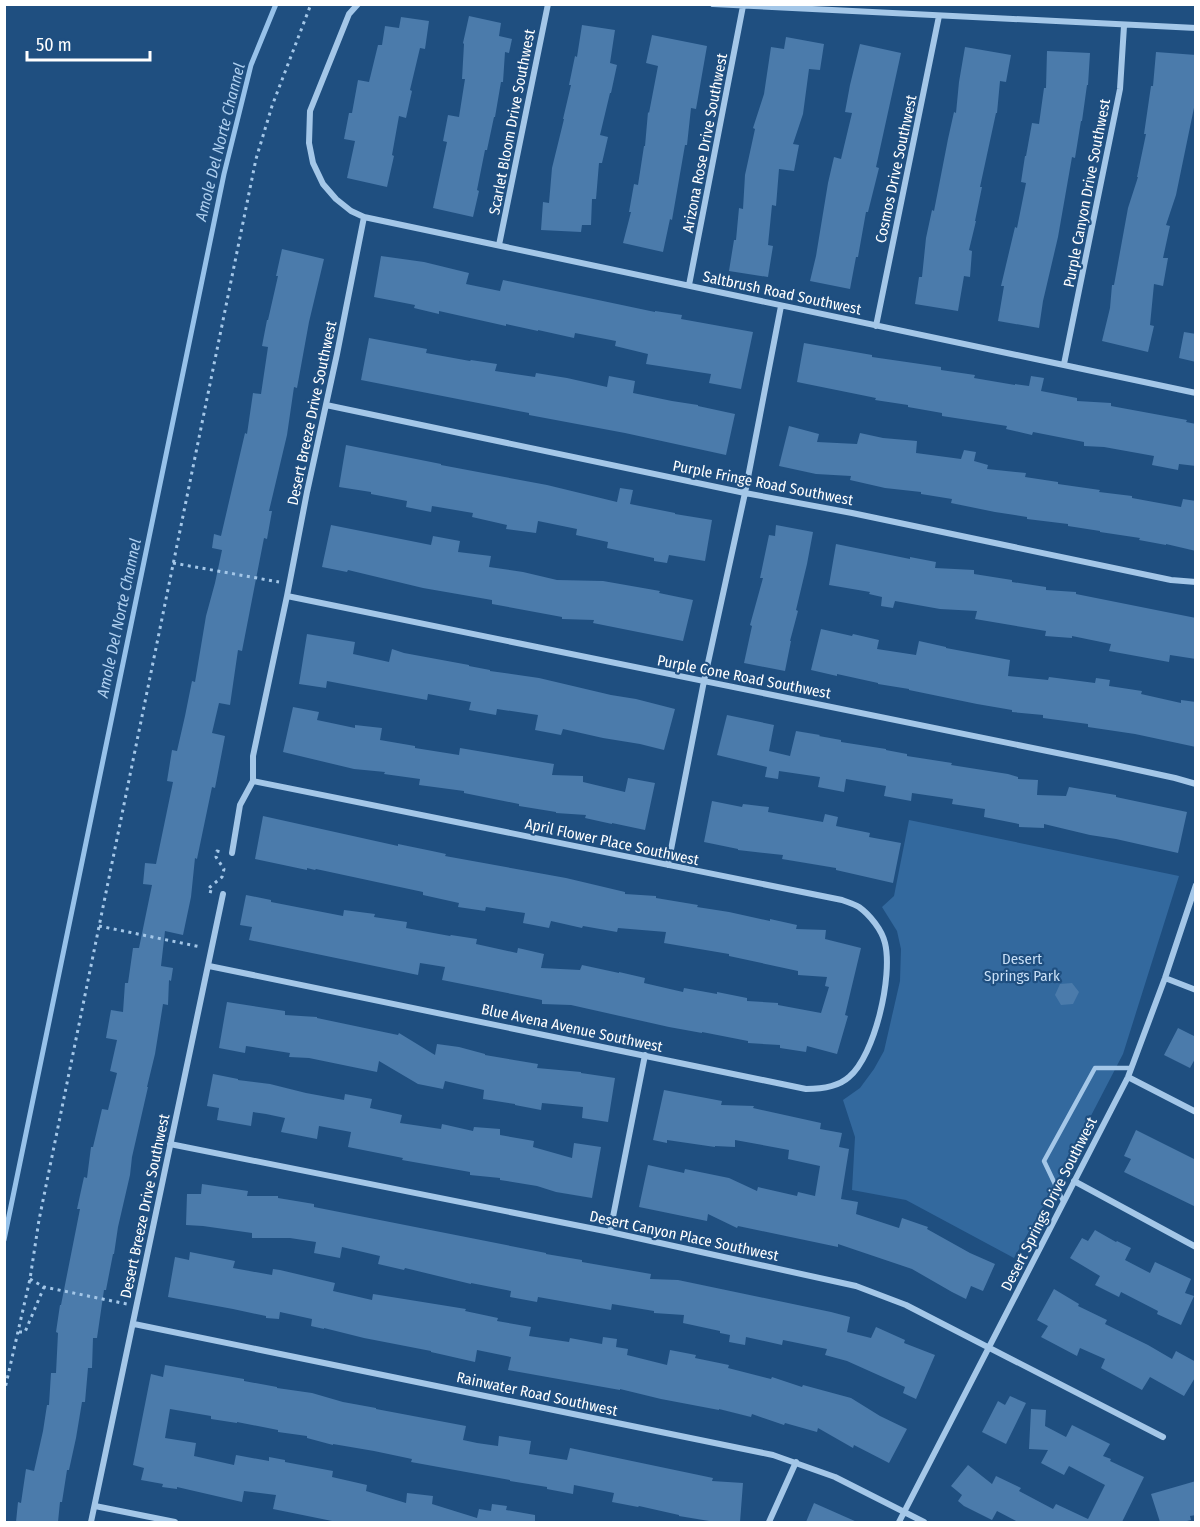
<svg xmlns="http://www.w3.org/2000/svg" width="1200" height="1527" font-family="'Fira Sans Condensed',sans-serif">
	<rect width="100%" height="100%" fill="#1f4f80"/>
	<path fill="#33699e" d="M909 820 1179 876 1123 1054 1054 1187 1014 1258 906 1200 852 1190 855 1137 843 1100 860 1088 874 1069 884 1051 900 981 901 949 897 931 882 907 894 896Z"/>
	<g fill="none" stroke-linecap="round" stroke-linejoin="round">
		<path stroke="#97c2ea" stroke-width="5" d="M4 1240 224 174 251 65 276 4"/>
	</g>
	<path fill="#4b7bab" d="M469 16 501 23 499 36 512 39 509 53 505 52 503 82H501L495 117H494L487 150H485L477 190 479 191 473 217 433 208 447 142 443 141 448 115 459 117 465 79H462L464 44 463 43Z
		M401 17 429 21 425 49 420 48 410 90 412 91 406 118 399 116 392 155 394 156 387 187 347 178 355 141 344 139 349 113H352L358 80 369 82 378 45H382L385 26 399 28Z
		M582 25 615 30 610 63 617 65 611 93H610L600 135 608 137 602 163H599L596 199H592L591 225H582L581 232 541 230 543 202 549 203 552 168 564 119H563L571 85H569L575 56 577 57Z
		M652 35 707 46 696 109 691 108 687 145H685L672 220 670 219 663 252 623 243 631 212H629L634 184 638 185 644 146H645L648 112 649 113 658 66 646 63Z
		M786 37 824 44 820 70 809 69 803 114 793 144 799 145 794 171 779 169 776 206 772 205 768 245 773 246 768 277 729 271 734 240H736L739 208 743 209 745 175 755 129 753 128 764 94 771 47 784 49Z
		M860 44 901 53 876 167 879 168 868 212H866L858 257H856L850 289 810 281 816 256 828 183 834 157 841 159 852 113 845 112 850 85Z
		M965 47 1011 55 1006 82 1000 81 997 113H996L980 187H982L975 221H976L969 250 972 251 970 277 964 276 958 311 915 304 919 277H922L926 238 932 210 934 211 948 139 954 112 956 113 959 82Z
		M1047 51 1090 53 1088 85H1087L1082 121H1081L1075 158 1072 157 1058 237 1043 301 1039 328 998 321 1004 286H1001L1015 227 1017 228 1026 183 1021 182 1025 156H1026L1032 123 1039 124 1044 88H1046Z
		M1156 52 1196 55V98L1176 195 1166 225 1170 226 1163 258H1168L1163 286 1154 284 1150 325 1154 326 1148 352 1102 341 1110 308 1112 285H1114L1128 208 1138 177H1137L1146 134H1144L1151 86H1153Z
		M282 249 324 259 309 322 297 388 294 387 287 435 269 511H272L267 539 264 538 242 651 238 650 230 705 219 703 212 733 225 736 215 788 212 787 197 859 195 858 191 897 183 935 165 931 161 966 173 968 171 981 169 980 168 1005 163 1004 155 1054 147 1087H148L132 1157 130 1175 118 1227 114 1254H113L106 1290H104L97 1338H93L92 1368H88L85 1402H82L76 1438 69 1470H67L62 1502H60L58 1522H16L18 1502 21 1503 26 1469 34 1471 43 1431 47 1405H49L51 1373H56L58 1333 56 1332 60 1305H61L80 1209H77L84 1177 87 1178 91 1147H93L102 1109 108 1110 117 1073 110 1071 117 1040 106 1038 111 1010 123 1012 125 983H128L133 948H139L152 885 143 884 145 863 156 864 173 782 167 781 172 750 177 751 185 716 192 681 195 682 206 616 215 583 222 550 212 548 214 534 221 536 245 433 247 434 253 393 261 394 268 347 262 346 267 320H268L278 276H276Z
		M381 256 424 262 469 273 466 284 500 291 503 280 655 312V311L682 315 681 319 753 332 741 389 709 383 711 374 646 364 648 354 615 346 616 341 575 333 574 338 538 330V331L506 324V326L439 311V314L414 308 415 305 374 297Z
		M1184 332 1196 334V362L1179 358Z
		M369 338 427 349 426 353 470 361 471 360 497 364 495 371 535 377 536 373 567 378 607 387 609 376 635 381 633 393 672 401 698 405V406L735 414 726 455 625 433 529 415V413L361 380Z
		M804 343 872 355V357L941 367V370L975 375 974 378 1015 385V384L1029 386 1031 376 1044 378 1041 391 1077 398V401L1111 403V406L1187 420 1186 422 1196 424V466L1179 464 1178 470 1152 465 1154 456 1104 447 1084 446V442L1033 432 1032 435 1006 429 1007 426 942 416V413L908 407V405L875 400 876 398 797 382Z
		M789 426 819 434 817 442 857 444 860 433 883 438 917 441 916 453 961 459 964 450 976 452 974 461 988 465 987 469 1026 473 1025 477 1058 482V484L1100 490 1099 492 1132 496V498L1181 507 1183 499 1196 501V551L1166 544V545L1139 540 1140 538 1100 532V531L1068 526V524L1027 519V517L995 512 951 503 952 499 921 494V492L885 488 850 480 851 476 816 474 779 466Z
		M346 445 441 464V465L547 485 617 502 620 488 633 490 630 504 675 513V514L712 520 705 561 669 555 667 563 654 561V558L607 548 608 542 576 535 577 529 538 521 536 533 506 529 507 525 472 517 473 513 432 506 431 512 406 507 407 501 371 494V492L339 487Z
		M331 525 431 545 433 536 460 541 458 552 491 556 489 567 523 572 557 580 603 581 660 591 659 593 693 600 683 641 593 623 594 620 562 619V617L492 604V600L423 588 348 570 347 572 322 567Z
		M776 525 813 532 807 564 796 610 798 611 790 641H791L785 671 744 663 752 626 750 625 763 578H760L769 535 775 536Z
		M836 544 910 559V557L936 562 935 568 974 570V574L1012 580V582L1046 587V590L1076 592V594L1196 618V659L1170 655 1169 662 1109 651 1111 644 1072 636V638L1045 636 1046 631 975 619 977 611 940 609 895 601 893 608 881 606 882 597 869 594 870 592 829 585Z
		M821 629 852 636 853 634 879 640 877 649 916 655 919 641 946 647V648L1010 660 1008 676 1048 680 1049 677 1095 683 1096 678 1110 680 1109 686 1142 691 1141 694 1181 703V700L1196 702V747L1135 734 1088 727V724L1043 718V715L1012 712V710L977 704 909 690V689L878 684V683L837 674V676L811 670Z
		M307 634 355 642 353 654 389 662 392 649 404 653 469 665V666L490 670V671L539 678 611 695 636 699 675 709 664 750 640 744 603 738 563 729 561 735 535 730 538 715 497 709 496 715 469 710 471 702 428 694 427 700 327 681 326 688 299 684Z
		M293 707 319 712 317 720 355 728V725L382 728 380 740 415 746V748L459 755 460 748 554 764 552 775 583 776V782L625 792 628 778 655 783 645 830 612 823V824L585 818 586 815 556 813V812L519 806V804L464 793V791L419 785 420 779 384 774 385 772 354 769 283 752Z
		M727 715 774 725 769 751 790 756 796 731 820 735 819 736 841 740V742L886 749V750L907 754V756L952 763 951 765 1008 774 1018 777V779L1038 780 1037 795 1066 796 1069 787 1116 795V797L1187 812 1178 853 1116 839 1090 835 1044 824V828L1019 827V824L984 817 985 809 952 804 953 799 912 793 911 801 884 796 886 786 846 779 844 792 818 787 820 777 779 771 778 779 765 777 767 767 717 755Z
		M712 801 742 807 743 804 769 807 768 812 823 822 825 814 838 817 836 826 870 833 869 837 901 843 893 883 836 870V868L782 859 783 855 738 850V849L704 842Z
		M263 816 398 846V844L432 851 446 854 445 856 566 878 625 892V894L656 896V898L698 905 697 907 729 912 770 921V919L797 925 796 929 826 930 825 939 861 948 845 1015 848 1016 837 1054 807 1046 806 1052 780 1048V1045L748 1043V1041L702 1032V1033L669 1027 571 1005 542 1004V1000L442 980 445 967 420 963 418 975 249 940 252 927 240 925 246 895 271 900V902L343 916 344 910 375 914 374 917 407 922 406 928 450 936 451 935 477 939 476 944 517 953 518 948 544 954 541 968 580 970 582 965 619 973V972L645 978 644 983 683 992 684 988 717 994V992L747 998V1001L778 1003V1005L821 1013 829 987 825 986 827 977 798 975V971L729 956V954L664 943 666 932 618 928 617 932 583 926 582 928 551 921 549 928 523 923 525 913 486 907 485 911 458 907 459 903 423 895V892L316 869 315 870 307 868V870L255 859Z
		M1072 983 1079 992 1073 1004 1061 1005 1055 995 1060 984Z
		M227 1002 285 1011V1015L317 1017V1018L398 1035 399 1033 435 1055 437 1044 459 1047 485 1054V1055L538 1064 537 1068 581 1072V1073L615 1078 608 1122 582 1118 583 1107 542 1103 541 1110 515 1105V1104L483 1099 484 1090 445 1081 443 1089 418 1084 379 1061 377 1072 309 1058 289 1057 290 1053 246 1046 245 1053 219 1048Z
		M1178 1028 1196 1037V1057L1190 1068 1164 1055Z
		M213 1074 238 1079V1080L270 1084 306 1093 344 1100 345 1094 372 1099 370 1108 402 1115 400 1123 441 1129 442 1124 473 1131 474 1127 500 1129V1135L534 1141 533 1147 572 1158 574 1143 601 1147 592 1198 556 1192 537 1186 500 1180V1178L470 1175V1172L402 1160 403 1158 348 1147 351 1132 319 1126 317 1139 281 1132 285 1118 266 1114 253 1112 251 1126 217 1120 219 1108 207 1106Z
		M664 1090 722 1101 721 1105 754 1106 753 1108 821 1123 820 1129 842 1133 839 1147 849 1149 841 1199 858 1202 856 1214 899 1228 902 1218 928 1227 927 1229 970 1253 995 1264 983 1291 971 1286 966 1299 952 1292 912 1269 838 1244V1247L738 1226 737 1228 708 1214 707 1221 639 1207 648 1165 684 1173 685 1169 729 1178 757 1191 758 1187 797 1196 798 1192 815 1196 820 1166 788 1159 789 1150 735 1140V1147L715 1146V1147L667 1140V1143L653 1140Z
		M1136 1130 1196 1160V1207L1124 1172 1131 1159 1124 1156Z
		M202 1184 248 1191 247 1196H278V1198L314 1204V1207L546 1253V1254L582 1260V1262L651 1274 650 1279 678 1280 831 1312 850 1317 847 1332 871 1338 876 1327 905 1340 904 1343 935 1355 916 1399 903 1393 905 1387 847 1361 825 1355 827 1349 783 1340 782 1345 746 1337 745 1345 729 1342 730 1335 720 1333V1331L683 1323 684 1315 654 1313V1311L612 1304 611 1310 538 1297 537 1302 510 1297 511 1291 471 1283V1284L405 1268 404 1270 378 1264 380 1256 342 1247 340 1258 314 1253 316 1242 290 1238H252V1233L203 1226 186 1225 187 1194H201Z
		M1095 1230 1116 1242 1117 1241 1131 1248 1125 1260 1150 1273 1155 1262 1191 1279 1185 1293 1194 1296 1181 1325 1157 1314 1158 1311 1121 1292 1119 1297 1095 1285 1100 1276 1070 1258 1082 1238 1088 1241Z
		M190 1252 235 1261 233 1268 272 1275 273 1269 280 1270 335 1283 333 1291 372 1300 373 1294 466 1309 465 1311 498 1318 497 1321 531 1327 529 1336 569 1342 570 1338 602 1344 603 1337 617 1339 616 1347 628 1349 627 1355 667 1365 670 1350 696 1355 695 1358 729 1365 728 1368 771 1379 772 1377 802 1387 803 1385 851 1398 880 1416 907 1429 889 1463 854 1445 853 1448 818 1428 817 1432 785 1423 784 1425 752 1414 751 1417 719 1409V1410L661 1399 620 1389V1390L508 1370 511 1357 477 1350 475 1362 431 1352V1351L364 1338 324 1328V1329L311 1326 312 1319 280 1312 279 1319 266 1318V1316L233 1309 168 1297 175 1257 189 1260Z
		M1054 1289 1079 1304 1078 1306 1107 1320 1105 1324 1148 1345 1172 1359 1176 1351 1196 1362V1376L1184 1396 1150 1377 1142 1390 1101 1368 1105 1359 1080 1348 1077 1356 1041 1337 1048 1326 1037 1320Z
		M165 1365 244 1379V1381L277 1387V1388L312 1393 343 1402 376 1408V1409L466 1426 463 1440 477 1443 498 1446 499 1436 531 1441 529 1454 567 1460 570 1448 713 1478 712 1481 743 1483 740 1522H715L679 1516V1515L639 1506 638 1507 612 1502 614 1493 574 1485 573 1494 547 1489V1487L510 1481V1480L411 1462 412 1459 374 1451 333 1444V1445L307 1438V1436L278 1432V1430L237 1422V1423L211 1419V1416L170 1409 165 1438 196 1443 194 1456 234 1465 236 1455 269 1461V1457L285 1460V1462L333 1471 332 1477 367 1485 366 1491 406 1503 407 1493 433 1496 432 1504 477 1518 479 1509 491 1511 492 1504 507 1506 506 1510 535 1515V1522H337L273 1509 276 1495 244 1491 242 1502 177 1487V1489L162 1487 163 1484 141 1480 144 1468 133 1465 151 1374 163 1377Z
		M1010 1396 1026 1403 1006 1444 982 1432 998 1401 1005 1405Z
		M1031 1409 1046 1410 1045 1426 1066 1437 1072 1425 1110 1444 1103 1456 1111 1459 1110 1461 1144 1477 1122 1522H1018L997 1511 992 1520 964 1506 958 1501 962 1495 951 1486 968 1465 992 1484 996 1476 1021 1488 1019 1491 1053 1509 1056 1504 1088 1519 1105 1485 1069 1466 1064 1475 1041 1463 1048 1450 1029 1449Z
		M1196 1481V1515L1190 1516 1191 1520 1183 1522H1160L1151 1494Z
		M814 1503 857 1522H806Z"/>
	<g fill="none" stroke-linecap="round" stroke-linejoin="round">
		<path stroke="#a4c7e8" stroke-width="3" stroke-dasharray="3 4.5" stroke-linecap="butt" d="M173 563 279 582
			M212 892 208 891 210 887 222 877 224 869 216 857 217 851 221 852
			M99 926 201 947
			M30 1279 44 1287 127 1304
			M19 1332H25L44 1287
			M4 1393 30 1279 39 1220 256 159 272 106 311 4"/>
		<path stroke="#a4c7e8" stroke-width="4.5" d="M1063 1201 1044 1161 1095 1068H1131"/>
		<path stroke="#a4c7e8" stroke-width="6" d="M358 4 349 14 310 111 309 143 313 163 323 184 336 199 351 211 364 217 1196 393
			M713 4 1196 28
			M499 245 548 4
			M689 285 743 6
			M876 326 939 16
			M1064 364 1120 89 1124 26
			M326 405 745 493 852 513 1171 580 1196 582
			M287 596 1106 763 1175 778 1196 784
			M232 853 240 805 253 781V756L287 596 307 492 337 354 364 217
			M668 865 704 681 745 493 781 306
			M209 966 806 1089C821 1089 838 1087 849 1077 875 1055 893 976 885 943 882 930 870 915 859 907 854 904 847 902 842 900L253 781
			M1165 978 1196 990
			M1128 1077 1196 1112
			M170 1144 610 1232 856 1286 906 1305 1163 1437
			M1074 1181 1196 1247
			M610 1232 645 1055
			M134 1324 773 1455 835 1477 924 1522
			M95 1506 175 1522
			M91 1522 223 894
			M769 1522 796 1462
			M899 1522 1128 1077 1165 978 1196 885"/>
	</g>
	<g text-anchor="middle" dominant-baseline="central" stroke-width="4.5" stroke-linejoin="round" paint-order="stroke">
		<g font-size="15" fill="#fff" stroke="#1f4f80">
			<text transform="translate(512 122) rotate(-79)">Scarlet Bloom Drive Southwest</text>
			<text transform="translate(705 143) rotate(-79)">Arizona Rose Drive Southwest</text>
			<text transform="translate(896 169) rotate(-78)">Cosmos Drive Southwest</text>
			<text transform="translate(1087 193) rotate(-79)">Purple Canyon Drive Southwest</text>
			<text transform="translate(782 293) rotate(12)">Saltbrush Road Southwest</text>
			<text transform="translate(312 413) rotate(-78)">Desert Breeze Drive Southwest</text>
			<text transform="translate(763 483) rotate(11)">Purple Fringe Road Southwest</text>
			<text transform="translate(744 677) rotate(11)">Purple Cone Road Southwest</text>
			<text transform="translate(612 842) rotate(12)">April Flower Place Southwest</text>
			<text transform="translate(572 1028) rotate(12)">Blue Avena Avenue Southwest</text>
			<text transform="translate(1049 1204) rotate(-63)">Desert Springs Drive Southwest</text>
			<text transform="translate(145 1206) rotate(-78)">Desert Breeze Drive Southwest</text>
			<text transform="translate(684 1236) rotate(12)">Desert Canyon Place Southwest</text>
			<text transform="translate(537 1394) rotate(12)">Rainwater Road Southwest</text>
		</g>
		<g font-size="15" fill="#c8dff6" stroke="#1f4f80">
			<text x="1022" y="959">Desert<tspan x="1022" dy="17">Springs Park</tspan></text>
		</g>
		<g font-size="16" font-style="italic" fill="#afd0f0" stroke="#1f4f80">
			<text transform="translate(220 142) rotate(-76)">Amole Del Norte Channel</text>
			<text transform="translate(119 618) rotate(-78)">Amole Del Norte Channel</text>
		</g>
	</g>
	<rect width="1200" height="1527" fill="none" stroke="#ffffff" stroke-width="12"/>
	<path d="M27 51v9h123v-9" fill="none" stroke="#ffffff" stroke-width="3"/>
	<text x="36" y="51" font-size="18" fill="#ffffff" stroke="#1f4f80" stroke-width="4.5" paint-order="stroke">50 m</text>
</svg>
